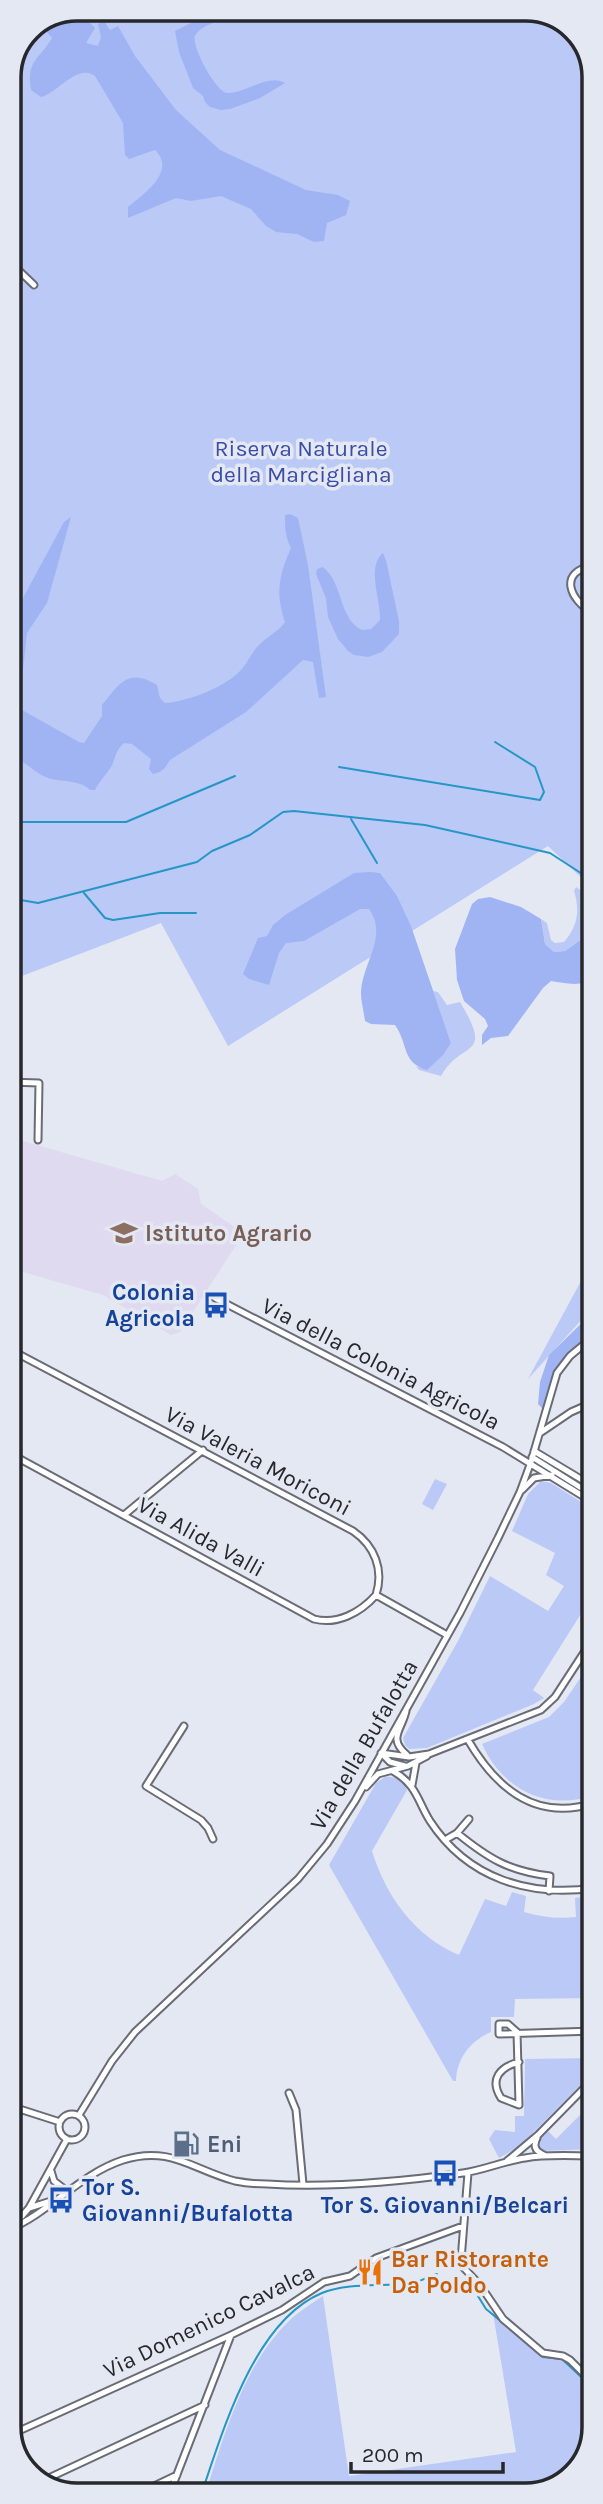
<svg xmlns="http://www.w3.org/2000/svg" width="603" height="2504" font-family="Karla,sans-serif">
	<rect width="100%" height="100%" fill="#e4e8f3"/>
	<path fill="#e0daf0" d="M16 1139 162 1181 175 1174 198 1189 201 1204 236 1228 240 1239 180 1332 171 1335 103 1295 9 1268V1149Z"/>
	<path fill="#bbc9f7" d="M77 9H534L571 26 593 64V889L548 846 228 1046 161 923 14 979 9 1001V77L29 28Z
		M576 887 593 899V931L565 951 554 952 545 944 541 919 547 923 551 940 555 943 564 942C578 926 580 910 574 891Z
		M433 991 438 992 447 1005 460 1002C495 1060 461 1039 441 1076L419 1070 416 1066 427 1069 451 1043Z
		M594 1257V1306L528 1379Z
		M435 1479 447 1484 433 1510 422 1504Z
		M541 1481 551 1483 594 1510V1593L533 1690 544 1698 534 1704 427 1748 409 1749 405 1745 403 1738 458 1641 490 1576 548 1611 564 1586 546 1575 555 1553 512 1531 528 1494Z
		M592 1667 594 1668V1795C547 1812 502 1789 482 1744L549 1717 564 1702 587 1668Z
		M385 1777C395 1776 403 1780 407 1790L372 1851C386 1896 414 1936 459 1955L485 1899 506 1906 512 1892 526 1896 524 1912C541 1917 558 1919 576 1917L575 1898 592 1895 594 1998 515 1999 514 2017H491V2032C470 2041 457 2058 456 2081H453L329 1865 376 1783Z
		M594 2058V2071L520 2146 499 2158 489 2139 495 2130 515 2132V2116H524L525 2059Z
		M594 2101V2149L540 2151 537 2146 538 2141 548 2131 556 2139Z
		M323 2296 349 2476 516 2452 493 2313 532 2347 563 2357 594 2386V2427L578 2472 539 2494 205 2495C224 2436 243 2366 288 2322 298 2312 311 2304 323 2296Z"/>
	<path fill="#a0b4f4" d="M77 9 95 28 86 43 98 46 101 37 98 24 104 21 110 30 118 26 135 56 176 110 220 150 306 190 338 195 350 201 346 215 327 223 324 241 314 242 297 234 276 232 266 226 251 209 221 196 191 201 176 198 128 218V207C144 194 177 171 155 150L129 159 125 155 123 123 95 76C77 63 58 93 41 97L31 90C26 60 40 59 52 38L46 31H28L29 28Z
		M218 9H248C236 14 199 25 195 36 191 46 217 94 228 93 246 93 269 73 285 83L260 98 230 109 221 110 210 107 205 102 203 96 193 88 179 52 175 31Z
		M290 514 298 518 308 565 326 697 319 698 313 662 303 660 246 712 170 760C165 768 163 772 153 774L149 769 151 759 132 744 124 743C114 751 116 761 109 770 104 777 99 782 95 790H90C81 780 61 782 48 778 34 773 25 760 9 756L10 622 64 522 71 517 47 603 27 633 20 697 22 710 79 742 84 743 102 716V705C119 684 128 667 157 685L160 698 165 703C187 702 225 687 240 671 248 663 252 651 260 644 269 635 278 632 285 622 275 593 279 575 291 548 285 536 285 528 285 515Z
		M383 553 386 560 399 621V634L382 652 368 657 354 655 348 651 338 639 328 617 326 598 316 574 317 569 323 567C344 584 338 618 362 630L371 629 380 620C381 600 366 567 383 553Z
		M371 872 380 873 397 896 411 926 451 1043 443 1055 427 1070C401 1062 409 1045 395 1025L371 1024 365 1021C364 1012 361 1002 361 994 361 964 389 937 369 909H360L304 941 286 943 279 953 269 985 249 979 243 974 258 938 267 936 273 925 285 915 354 873Z
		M490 897 521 907 541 919 545 944 554 952 565 951 593 931V977C583 988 565 983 551 981L543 988 508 1036 491 1038 482 1045V1035L488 1026 485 1019 464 1001 457 980 455 949 472 904 478 899Z
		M594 1311V1333L559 1366 543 1409 538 1404 540 1382 549 1355Z"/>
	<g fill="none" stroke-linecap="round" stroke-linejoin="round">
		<path stroke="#2696c6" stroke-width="2" d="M339 767 540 800 544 792 535 767 495 742
			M351 819 377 863
			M9 822H126L235 776
			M84 893 105 918 113 920 160 913H196
			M9 898 38 903 197 862 212 851 250 835 283 812 294 811 425 825 550 853 593 881
			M468 2280 486 2309 519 2336
			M528 2344 543 2357 562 2359 594 2389
			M201 2495C223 2431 254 2321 322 2293 350 2282 383 2287 412 2283 421 2282 428 2276 437 2274"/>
		<g stroke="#696c76" stroke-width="9">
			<path id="minor" d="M9 261 34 285
				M593 566C558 571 569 600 593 613
				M9 1082 39 1083 38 1140
				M215 1298 503 1447 594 1503
				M9 1349 353 1531C375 1546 384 1570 376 1595L447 1635
				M540 1433 571 1412 594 1402
				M534 1451 594 1487
				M9 1453 314 1619C337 1625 360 1613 376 1595
				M532 1457 594 1496
				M522 1490 534 1478 552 1475
				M124 1515 203 1450
				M583 1654 594 1660
				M406 1711C402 1730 387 1738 407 1755
				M184 1726 146 1786 201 1820 208 1828 213 1839
				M468 1740C496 1788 535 1822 594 1803
				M381 1753 409 1757 429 1754 541 1710 555 1697 594 1637
				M381 1753 390 1762 405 1766
				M393 1771C417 1785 417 1800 430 1821 468 1879 529 1897 594 1888
				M412 1785 416 1763
				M366 1787 378 1774 408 1766 427 1756
				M457 1833C489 1859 509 1871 550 1876L549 1891
				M445 1840 457 1833 469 1819
				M519 2062C500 2067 489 2079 501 2098L519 2105 517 2032 508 2024H499V2034L594 2031
				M289 2093 296 2110 303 2184
				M10 2106 60 2122
				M59 2127a13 13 0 1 1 26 0a13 13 0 1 1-26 0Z
				M79 2115 112 2061 135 2032 298 1879 327 1844 355 1801 460 1613 498 1538 520 1492 531 1462 557 1373 570 1356 594 1336
				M537 2138C532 2148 537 2152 546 2156
				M507 2161 538 2135 594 2078
				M51 2171 54 2181 67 2191
				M468 2173 461 2260 463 2267 480 2285 503 2319 543 2353 563 2356 570 2360 594 2384
				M29 2208 51 2201
				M14 2225 29 2208 67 2139
				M10 2229C50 2212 80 2174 123 2160 170 2145 193 2170 235 2181 245 2183 256 2184 267 2184 332 2188 398 2182 463 2173 484 2170 504 2161 525 2158 547 2154 572 2156 594 2156
				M10 2435 231 2335 282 2310 324 2282 350 2276 376 2258 463 2226
				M40 2482 205 2405
				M135 2495 177 2475
				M169 2495 231 2335"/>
		</g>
		<use href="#minor" stroke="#fff" stroke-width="5"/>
	</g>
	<defs>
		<g id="school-bare" transform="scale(2.1)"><path d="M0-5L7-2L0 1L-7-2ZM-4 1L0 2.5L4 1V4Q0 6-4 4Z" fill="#8d6e63" stroke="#e4e8f3" stroke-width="2.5" paint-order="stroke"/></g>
		<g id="bus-bare" transform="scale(2.1)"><path d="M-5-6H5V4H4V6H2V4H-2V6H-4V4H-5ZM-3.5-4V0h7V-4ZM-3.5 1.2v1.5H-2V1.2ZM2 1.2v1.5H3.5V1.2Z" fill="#1a4fb4" stroke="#e4e8f3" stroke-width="2.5" paint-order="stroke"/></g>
		<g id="fuel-bare" transform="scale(2.1)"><path d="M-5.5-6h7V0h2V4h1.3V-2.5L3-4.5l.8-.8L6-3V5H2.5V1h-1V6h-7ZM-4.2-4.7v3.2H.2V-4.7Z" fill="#5c6f8a" stroke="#e4e8f3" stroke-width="2.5" paint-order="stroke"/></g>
		<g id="restaurant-bare" transform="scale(2.1)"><path d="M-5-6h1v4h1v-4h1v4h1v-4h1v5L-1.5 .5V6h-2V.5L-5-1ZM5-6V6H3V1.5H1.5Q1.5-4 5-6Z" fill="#e8710a" stroke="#e4e8f3" stroke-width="2.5" paint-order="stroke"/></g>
	</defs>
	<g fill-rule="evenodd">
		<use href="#school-bare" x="124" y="1233"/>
		<use href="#bus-bare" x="216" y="1305"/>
		<use href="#fuel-bare" x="186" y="2144"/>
		<use href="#bus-bare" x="445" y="2173"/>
		<use href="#bus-bare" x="61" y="2200"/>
		<use href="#restaurant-bare" x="370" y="2272"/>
	</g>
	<g text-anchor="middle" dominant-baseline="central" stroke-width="7" stroke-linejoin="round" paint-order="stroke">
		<g font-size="23" fill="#3a4ca9" stroke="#e4e8f3">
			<text x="301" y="448">Riserva Naturale<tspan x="301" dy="26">della Marcigliana</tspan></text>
		</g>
		<g font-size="23" font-weight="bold" fill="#785e54" stroke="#e4e8f3" text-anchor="start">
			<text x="145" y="1233">Istituto Agrario</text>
		</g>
		<g font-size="23" font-weight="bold" fill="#164399" stroke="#e4e8f3" text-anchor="end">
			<text x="195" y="1292">Colonia<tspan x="195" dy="26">Agricola</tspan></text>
			<text x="82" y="2187" text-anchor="start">Tor S.<tspan x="82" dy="26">Giovanni/Bufalotta</tspan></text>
			<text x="445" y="2205" text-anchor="middle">Tor S. Giovanni/Belcari</text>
		</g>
		<g font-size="23" fill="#26282c" stroke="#e4e8f3">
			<text transform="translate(381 1364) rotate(27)">Via della Colonia Agricola</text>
			<text transform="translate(258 1461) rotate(28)">Via Valeria Moriconi</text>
			<text transform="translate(201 1537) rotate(29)">Via Alida Valli</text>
			<text transform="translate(364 1745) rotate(-60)">Via della Bufalotta</text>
			<text transform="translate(209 2321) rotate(-26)">Via Domenico Cavalca</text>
		</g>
		<g font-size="23" font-weight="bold" fill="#4e5e75" stroke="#e4e8f3" text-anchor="start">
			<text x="207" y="2144">Eni</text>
		</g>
		<g font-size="23" font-weight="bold" fill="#c56008" stroke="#e4e8f3" text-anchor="start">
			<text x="391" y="2259">Bar Ristorante<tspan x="391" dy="26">Da Poldo</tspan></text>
		</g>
	</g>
	<path d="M0 0H603V2504H0ZM77 21H526A56 56 0 0 1 582 77V2427A56 56 0 0 1 526 2483H77A56 56 0 0 1 21 2427V77A56 56 0 0 1 77 21Z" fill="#e4e8f3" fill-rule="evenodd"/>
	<path fill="none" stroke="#26282c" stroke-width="3.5" d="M77 21H526A56 56 0 0 1 582 77V2427A56 56 0 0 1 526 2483H77A56 56 0 0 1 21 2427V77A56 56 0 0 1 77 21Z"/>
	<path d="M351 2462v10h152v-10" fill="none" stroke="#26282c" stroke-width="3.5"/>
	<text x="362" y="2462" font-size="21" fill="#26282c" stroke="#e4e8f3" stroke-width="5" paint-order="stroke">200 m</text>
</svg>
